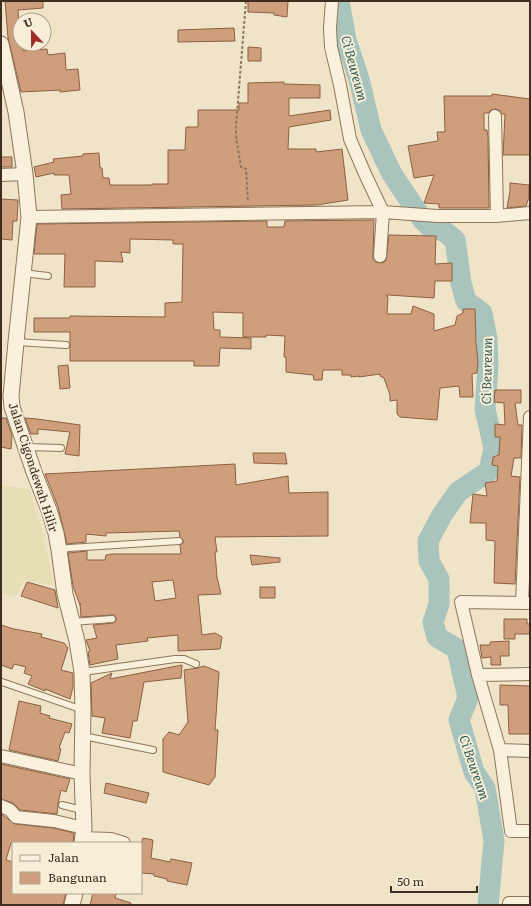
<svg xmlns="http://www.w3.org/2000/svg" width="531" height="906" font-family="Literata,serif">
	<rect width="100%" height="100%" fill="#f0e4c8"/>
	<path fill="#e6deb5" d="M1 486 29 489 42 529 54 586 24 580 16 597 1 593Z"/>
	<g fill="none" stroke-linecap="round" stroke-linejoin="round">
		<path stroke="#a9c4bc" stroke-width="21" d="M339 1 346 40 359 79 371 130 392 174 422 219 429 226 445 232 455 240 461 283 466 301 482 313 487 338 488 367 485 409 494 448 489 471 458 492 442 515 428 541 429 561 439 579V604L433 622 437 637 457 649 468 698 459 720 474 772 485 788 494 841 488 905"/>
	</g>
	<path fill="#cf9f7d" stroke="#8d5f41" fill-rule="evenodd" d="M5 1H43V8L18 10 20 44H22L23 51 47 49 48 55 65 53 66 70 78 69 80 90 60 92V90L21 92 8 38Z
		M248 1H288L287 17 274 15V13L248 12Z
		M234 28 235 41 178 42V30Z
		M248 47 261 48V61H248Z
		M284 82V84L320 85V98H289V116L330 110 331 120 289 127 288 149H316V152L342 149 348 200 317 205 62 209 61 195 71 194 69 175H54V173L36 177 34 167 54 162 53 159 83 156V154L99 153 100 168H102L103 178H109L110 185H152V184H168V150H185L186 127H198V110H239V103H248V83Z
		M492 94 530 99V155H503L505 114H502L499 110 495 109 491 110 488 113H484V130H487L488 137 489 208H439V204L424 203 434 175 414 178 408 146 438 141 437 132H445L444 96H492Z
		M1 157H12V167H1Z
		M510 183 529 185V197L526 206 507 208 510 191Z
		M1 199 18 200 17 221H13L12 240 1 239Z
		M374 220 373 255V260L376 262 383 263 386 260 389 235 436 236 435 264 452 263V281H435L434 298 388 295 386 296 388 297 387 314H411L413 306 434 314V331L455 325 457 316 463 313V309H475L476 343 478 362 477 373 472 374 473 397H460L459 386 440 388 437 420 400 417 397 414V400L390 401V395L384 378 380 376V374L359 377V376L351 377V375H342V370H323L322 380H314L313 375 286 372V357H284L285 336 266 335V337H243V313L213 312 214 330H220V337L251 338V349L220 348 219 366H194V361H70V332H34V318H70V316L165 317V303L182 302 183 244H173V240L130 239V253L121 252 123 262 95 261V287H64L65 254H34L37 224 267 221V227H284L285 221Z
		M68 365 70 388 60 389 58 366Z
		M495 390H521V403H515L518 425H522L521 458H514L511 476 520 477 515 584 494 583 495 541 486 540V523H470L473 494 487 496 485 483 497 481 498 466 492 465 493 457 499 455 500 437H495V424L505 425 504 403 494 402Z
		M1 418H6L12 435 11 449 1 447Z
		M25 418 37 419 80 425 79 456 65 454 70 432 38 429V434H31Z
		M253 453H285L287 464 254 463Z
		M235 464 236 485 288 476 289 493 328 492V536L215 537 217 552H215L217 577 221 594 198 595 202 635 215 633 222 637 220 649 178 651V635L147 638 148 641 116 645 118 659 90 665 88 652 90 651 86 640 97 638 93 625 113 623 116 621V618L114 615H112L81 617 80 603V605L73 586 68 553 87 551V560H105L106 555 112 554H181L180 545 183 543V540L180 537 179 531 106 533V536L86 534V542L67 544 58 507 45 474ZM173 580 176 598 155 601 152 582Z
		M250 555 280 558V562L252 565Z
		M27 582 55 590 58 608 21 596Z
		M260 587H275V598H260Z
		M504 619H527V624H530V634H515V639H504Z
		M1 625 14 629 42 634 41 637 64 643 68 648 61 670 73 673V687L70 699 45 689V691L28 684 32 676 24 673 26 667 14 664 12 669 1 665Z
		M509 641V656H500L501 665H491V657L482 658 480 645H490V642Z
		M182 665 181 678 144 682 137 721H133L130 738 102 733 105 718 92 716 91 683 112 673 110 679Z
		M204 666 219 672 215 730H218L215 777 209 785 163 772V739L169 732 179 735 188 722 184 670 197 668Z
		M500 685 530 686V734H509L508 705H500Z
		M19 701 41 706 40 713 50 716 49 718 72 724 69 733 65 732 59 748 61 749 58 761 9 750Z
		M1 764 70 779 66 792 61 790 58 804 57 814 20 810 13 803 1 799Z
		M106 783 149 793 146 803 104 793Z
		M1 814 15 824 53 828 74 833 73 843H11L6 860 13 862V893H66L63 905H1Z
		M143 838 153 840 151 858 170 862 171 859 192 863 187 885 167 881V879L154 876V874L141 873V844Z
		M93 893H116L115 898 131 903V905H90Z"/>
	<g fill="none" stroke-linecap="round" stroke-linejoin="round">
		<g stroke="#8d765c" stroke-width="8">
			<path id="service" d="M23 273 48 276
				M16 342 66 345
				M27 447 61 448
				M59 550 69 548 179 541
				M72 622 112 619
				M83 672 175 659H184L196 664
				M2 682 83 710
				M83 736 153 750
				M62 805 82 810"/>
		</g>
		<g stroke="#8d765c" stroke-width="14">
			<path id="minor" d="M332 1 330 28 331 47 340 85 350 139 365 174 383 212 380 256
				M495 116 497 216
				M1 175 25 174
				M29 217 383 212 438 216H497L530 213
				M522 603 530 417
				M530 603 461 602 478 675 500 750 511 831H530
				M478 675 530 674
				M500 750 530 751
				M1 756 82 774
				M1 806 10 810 16 817 54 821 84 828
				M82 838 111 839 124 843
				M509 905V903H530"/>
		</g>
		<g stroke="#8d765c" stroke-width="17">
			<path id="tertiary" d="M1 44 16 112 25 174 29 217 16 342 11 396 12 407 34 472 49 510 56 533 59 550 65 594 77 641 82 672 83 710 82 774 84 828 82 843
				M72 905 75 893"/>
		</g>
		<path stroke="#8d765c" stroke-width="2" stroke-dasharray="3 2" stroke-linecap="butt" d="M246 1 236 126V137L241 167 246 169 248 202"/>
		<use href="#service" stroke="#faf1dc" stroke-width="6"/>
		<use href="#minor" stroke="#faf1dc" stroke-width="12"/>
		<use href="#tertiary" stroke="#faf1dc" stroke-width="15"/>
	</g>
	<g text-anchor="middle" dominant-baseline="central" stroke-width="4" stroke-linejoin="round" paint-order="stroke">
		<g font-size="12" fill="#3d2e20" stroke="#f7eed8">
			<text transform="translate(34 467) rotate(72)">Jalan Cigondewah Hilir</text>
		</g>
		<g font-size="13" font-style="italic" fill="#2f5d5a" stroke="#f7eed8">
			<text transform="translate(355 68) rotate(75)">Ci Beureum</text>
			<text transform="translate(486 371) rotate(-89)">Ci Beureum</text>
			<text transform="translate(475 767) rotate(71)">Ci Beureum</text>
		</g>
	</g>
	<rect width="531" height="906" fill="none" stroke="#3d2e20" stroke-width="4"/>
	<rect x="12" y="842" width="130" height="52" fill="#f7eed8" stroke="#ada18e"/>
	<rect x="20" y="855" width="20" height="6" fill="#faf1dc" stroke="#ada18e"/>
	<text x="48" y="862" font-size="12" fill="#3d2e20">Jalan</text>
	<rect x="20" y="872" width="20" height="12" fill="#cf9f7d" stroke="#ada18e"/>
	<text x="48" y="882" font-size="12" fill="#3d2e20">Bangunan</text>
	<g transform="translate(32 32) rotate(338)"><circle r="19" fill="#f7eed8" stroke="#ada18e"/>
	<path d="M0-3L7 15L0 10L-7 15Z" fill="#9e2a2b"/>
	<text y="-6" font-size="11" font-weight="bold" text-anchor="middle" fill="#3d2e20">U</text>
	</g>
	<path d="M391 886v6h86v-6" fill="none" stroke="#3d2e20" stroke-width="2"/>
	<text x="397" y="886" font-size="12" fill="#3d2e20" stroke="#f7eed8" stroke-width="3" paint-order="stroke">50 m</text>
</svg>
